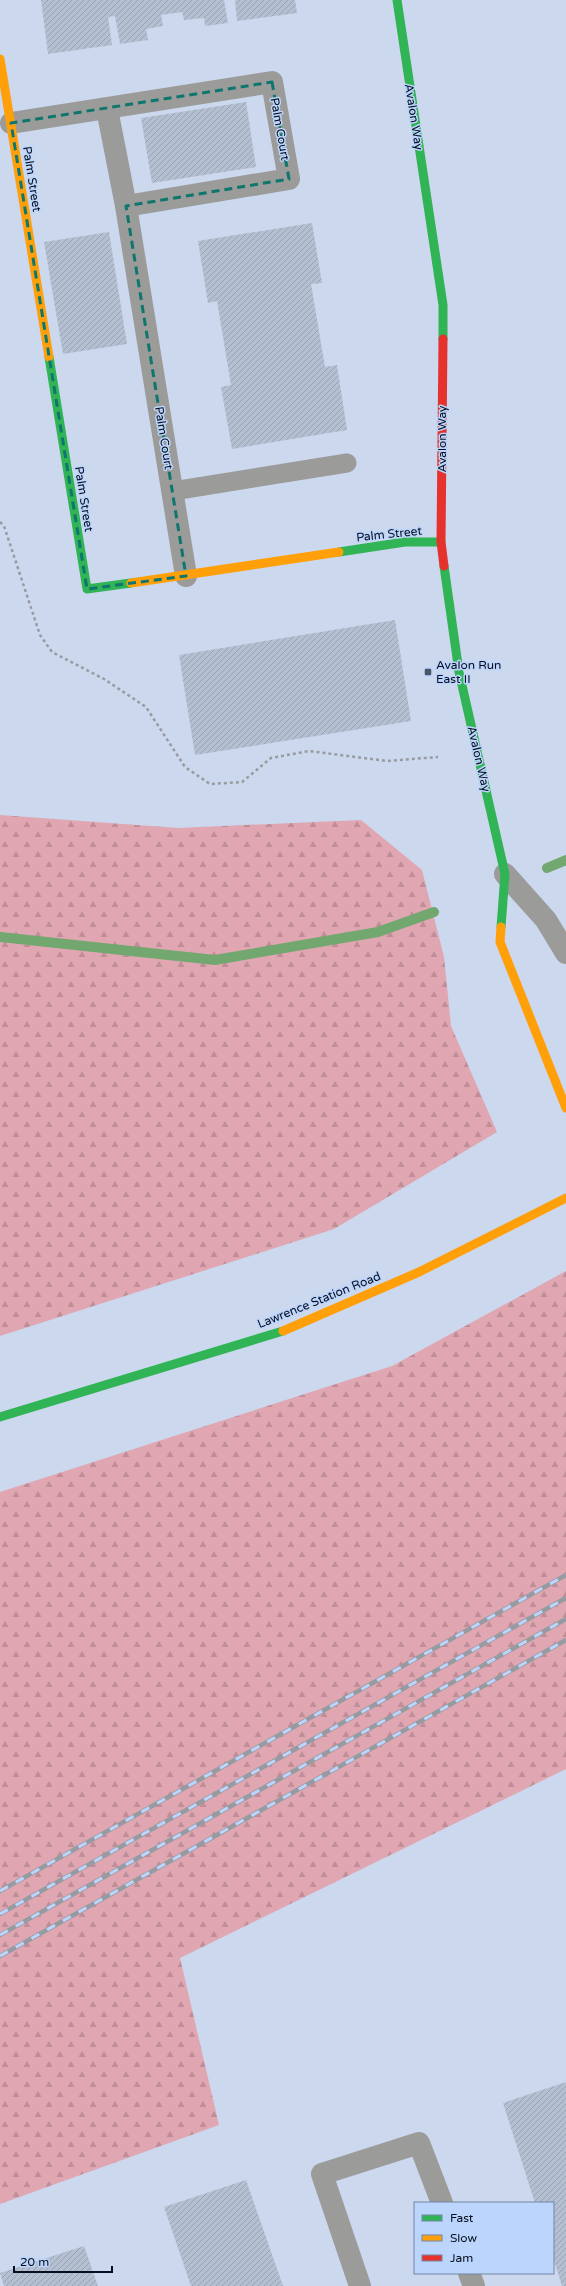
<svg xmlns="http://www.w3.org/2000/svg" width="566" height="2286" font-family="'Varela Round',sans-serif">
	<defs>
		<pattern id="forest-firs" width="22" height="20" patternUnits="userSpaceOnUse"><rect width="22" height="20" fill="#e0a6b1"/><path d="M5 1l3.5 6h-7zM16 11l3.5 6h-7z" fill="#bf8e98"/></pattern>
		<pattern id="building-hatch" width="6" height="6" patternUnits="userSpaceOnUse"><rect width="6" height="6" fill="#b4c0d1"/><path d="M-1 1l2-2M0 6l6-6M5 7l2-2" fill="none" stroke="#99a4b3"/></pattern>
	</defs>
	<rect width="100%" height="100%" fill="#cbd8ed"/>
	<path fill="url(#forest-firs)" d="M0 815 178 828 361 820 422 870 444 957 451 1026 497 1132 334 1229 0 1336Z
		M566 1271V1769L180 1958 219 2125 0 2204V1492L392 1366Z"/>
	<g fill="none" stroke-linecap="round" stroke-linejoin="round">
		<path stroke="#72a870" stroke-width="10" d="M547 868 566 860
			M0 937 215 960 378 932 434 912"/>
	</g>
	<path fill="url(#building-hatch)" d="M41 0H224L228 23 205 26 204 18 184 20 182 12 161 15 163 26 146 29 148 40 120 44 115 16 108 17 112 45 48 54Z
		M235 0H295L297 13 237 21Z
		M246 102 256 167 152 183 141 118Z
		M312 223 322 283 311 284 325 367 337 365 347 430 232 449 221 387 231 385 217 301 208 303 198 241Z
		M109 232 127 344 63 354 44 242Z
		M395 620 411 721 195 755 179 655Z
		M566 2082V2286H562L553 2257V2203H535L503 2103Z
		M246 2180 283 2286H191L164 2207Z
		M84 2246 98 2286H4L0 2273Z"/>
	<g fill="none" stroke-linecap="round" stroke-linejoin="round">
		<path stroke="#989ba0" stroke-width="2.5" stroke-dasharray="3 3" stroke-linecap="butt" d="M0 522 4 526 40 635 52 652 104 679 146 707 185 767 210 784 242 782 271 758 309 751 387 761 438 757"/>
		<path stroke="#9b9b9a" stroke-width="19" d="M173 491 347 463"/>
		<path stroke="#9b9b9a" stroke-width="22" d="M107 109 126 206 186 576
			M11 123 272 82 289 179 126 206
			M505 874 546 920 566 953
			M469 2273 474 2286
			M360 2286 322 2174 419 2143 442 2203"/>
		<path stroke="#30b455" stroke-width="9" d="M397 0 443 305V339
			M49 357 87 589 131 583
			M339 552 405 542H441
			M444 566 459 672 505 874 501 927
			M0 1417 283 1331"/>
		<path stroke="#ff9f0a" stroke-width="9" d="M0 59 49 357
			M131 583 339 552
			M501 927 500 942 566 1108
			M283 1331 419 1272 566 1198"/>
		<path stroke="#e5322d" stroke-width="9" d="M443 339 441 542 444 566"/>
		<g stroke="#959ba1" stroke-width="4.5">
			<path id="rail" d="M0 1891 566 1575
				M0 1914 566 1598
				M0 1935 566 1619
				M0 1956 566 1640"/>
		</g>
		<use href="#rail" stroke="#bcd5fc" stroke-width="3" stroke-dasharray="9" stroke-linecap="butt"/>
	</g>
	<path fill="none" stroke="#0f766e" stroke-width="3" stroke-dasharray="8 5" stroke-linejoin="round" d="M272 82 289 179 126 206 186 576 87 589 11 123Z"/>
	<rect fill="#4a5566" stroke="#bcd5fc" stroke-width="1.5" x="424" y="668" width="8" height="8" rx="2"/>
	<g text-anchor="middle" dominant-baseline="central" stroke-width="3" stroke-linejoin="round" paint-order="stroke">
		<g font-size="12" fill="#050e1e" stroke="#bcd5fc">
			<text transform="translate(414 117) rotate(81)">Avalon Way</text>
			<text transform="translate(280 129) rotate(80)">Palm Court</text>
			<text transform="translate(32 179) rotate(81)">Palm Street</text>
			<text transform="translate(164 438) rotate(81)">Palm Court</text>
			<text transform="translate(442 439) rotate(-90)">Avalon Way</text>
			<text transform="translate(84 499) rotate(81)">Palm Street</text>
			<text transform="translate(389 534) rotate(-6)">Palm Street</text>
			<text transform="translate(479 759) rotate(77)">Avalon Way</text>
			<text transform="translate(319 1300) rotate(-22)">Lawrence Station Road</text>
		</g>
		<g font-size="12" fill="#050e1e" stroke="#bcd5fc" text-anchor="start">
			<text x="436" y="665">Avalon Run<tspan x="436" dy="14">East II</tspan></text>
		</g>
	</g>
	<rect x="414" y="2202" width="140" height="72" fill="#bcd5fc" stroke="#7385a3"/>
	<rect x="422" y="2215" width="20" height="6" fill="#30b455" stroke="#7385a3"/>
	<text x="450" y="2222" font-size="12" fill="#050e1e">Fast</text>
	<rect x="422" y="2235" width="20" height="6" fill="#ff9f0a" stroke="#7385a3"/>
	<text x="450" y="2242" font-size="12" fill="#050e1e">Slow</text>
	<rect x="422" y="2255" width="20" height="6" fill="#e5322d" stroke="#7385a3"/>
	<text x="450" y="2262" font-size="12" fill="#050e1e">Jam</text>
	<path d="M14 2266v6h98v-6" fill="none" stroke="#050e1e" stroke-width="2"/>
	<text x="20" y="2266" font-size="12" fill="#050e1e" stroke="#bcd5fc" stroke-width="3" paint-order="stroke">20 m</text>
</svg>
